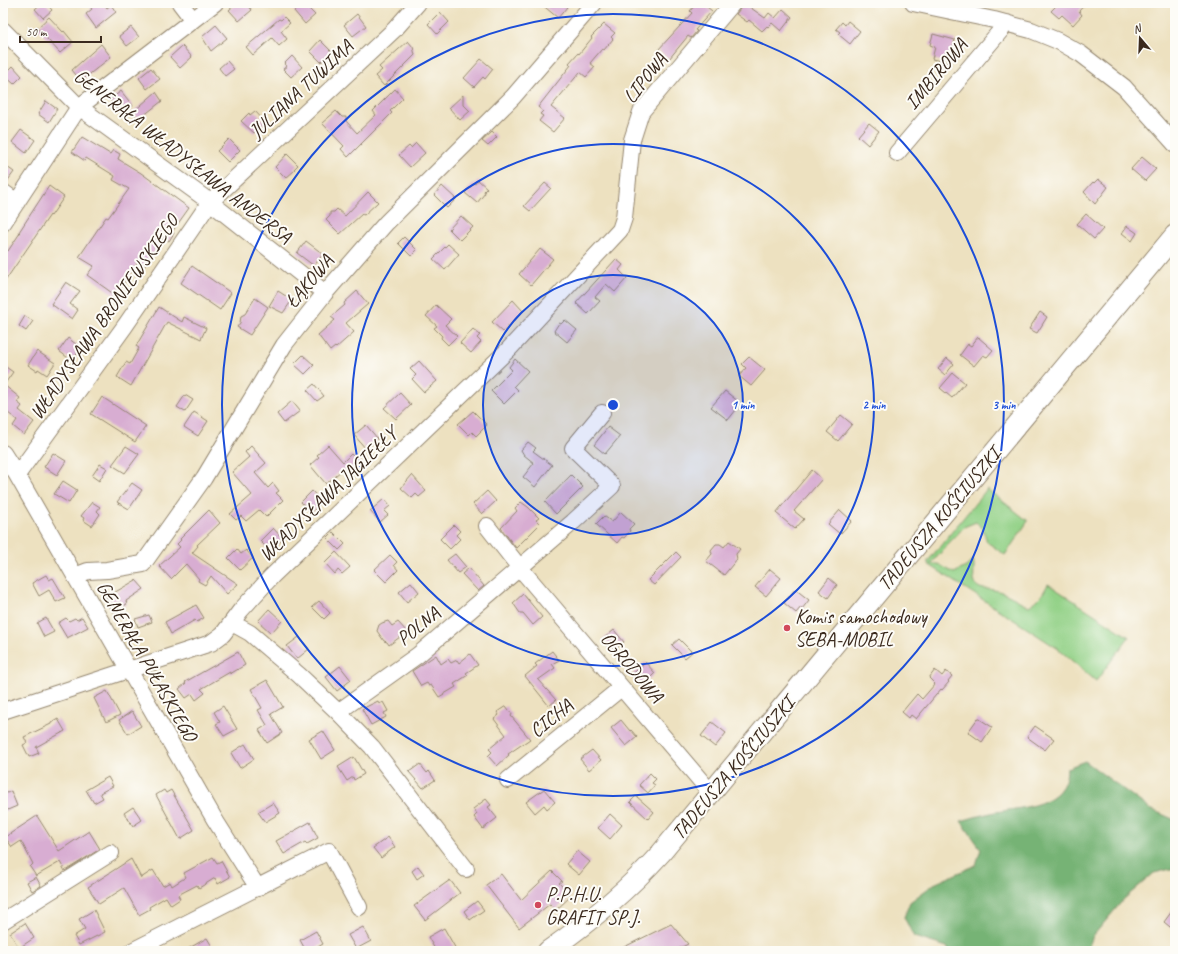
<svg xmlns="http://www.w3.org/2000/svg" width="1178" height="954" font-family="Caveat,sans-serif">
	<rect width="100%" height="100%" fill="#fdfcf7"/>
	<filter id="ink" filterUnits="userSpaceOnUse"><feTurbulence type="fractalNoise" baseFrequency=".025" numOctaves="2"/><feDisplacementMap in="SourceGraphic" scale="8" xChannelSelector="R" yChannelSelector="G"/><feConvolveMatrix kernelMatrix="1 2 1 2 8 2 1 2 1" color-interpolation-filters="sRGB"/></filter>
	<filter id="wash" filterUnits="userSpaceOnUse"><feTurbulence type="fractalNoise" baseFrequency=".012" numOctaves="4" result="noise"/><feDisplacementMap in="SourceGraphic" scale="16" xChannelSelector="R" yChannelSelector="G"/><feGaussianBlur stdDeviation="0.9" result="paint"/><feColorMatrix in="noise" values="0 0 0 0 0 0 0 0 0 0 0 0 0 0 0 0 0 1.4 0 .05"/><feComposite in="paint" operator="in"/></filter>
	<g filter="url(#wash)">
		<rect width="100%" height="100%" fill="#ede1c0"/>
		<path fill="#93d187" stroke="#677e52" d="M987 489 1028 521 1005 555 987 542 983 529 976 522 964 527 949 543 931 564H938L954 573 966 567 973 560C976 568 971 578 976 585 981 591 988 588 994 590 1006 592 1018 601 1029 606 1039 600 1043 594 1048 584L1129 637 1096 681 1057 648 928 564V561Z"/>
		<path fill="#76b374" stroke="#586e49" d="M1085 761 1150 809 1175 820V868L1154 873 1124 899 1093 936 1087 951H949L947 947 914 937 904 917 910 902 934 884 976 865 981 849 961 821C971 818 981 815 991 813 1019 807 1067 808 1067 768Z"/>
		<g id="blocks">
			<path fill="#d8add2" d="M42 3H46L52 10 43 18 35 9Z
				M87 3H103L107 8 111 5 116 12 96 28 86 14 92 9Z
				M237 3H246L252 10 239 21 229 10Z
				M540 3H562L567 7 558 18Z
				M697 3H702L712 11 695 30 697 31 691 38 688 36 669 59 658 50 692 13 690 11Z
				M742 3H744L765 18 769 13 775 18 783 9 792 17 781 31 772 23 768 27 767 26 762 31 749 20 747 22 736 14 740 9Z
				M1059 3H1086L1079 11 1082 15 1073 25 1062 15 1059 18 1051 11Z
				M304 4 315 15 305 24 294 11Z
				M440 12 449 22 437 34 428 24Z
				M357 14 366 26 353 36 344 25Z
				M49 17 63 32 64 31 73 42 60 53 37 28Z
				M284 17 290 23 281 31 287 39 279 46 272 38 253 55 246 47 279 19 281 20Z
				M848 21 860 31 850 44 838 34 840 32 836 29 842 22 845 25Z
				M604 24 615 33 611 37 613 39 604 50 602 49 590 63 595 67 586 77 580 72 551 107 565 118 553 132 539 121 543 116 540 114 543 111 538 107 571 65 569 63 578 53 579 54 592 38 591 37Z
				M216 25 227 38 211 51 202 37Z
				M131 27 139 37 127 46 119 36Z
				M933 34 955 40 949 63 932 59 935 47 930 45Z
				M320 40 332 52 321 62 310 51Z
				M408 41 413 47 415 55 384 86 375 76 382 70 379 67Z
				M101 44 111 57 81 81 72 70Z
				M182 46 192 57 180 68 170 57Z
				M292 56 302 67 291 77 283 69 287 66 284 64Z
				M481 59 493 69 485 79 483 77 474 87 464 78Z
				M227 61 234 69 225 76 219 68Z
				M13 66 22 76 14 84 4 75Z
				M151 68 160 79 147 89 139 78Z
				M395 89 403 98 390 111 392 113 348 157 341 149 344 146 322 123 336 111 342 117H346V121L357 133 376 115 373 111Z
				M121 91 133 106 123 114 120 111 119 112 110 100Z
				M156 92 162 101 138 120 133 112Z
				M463 95V104L470 111 460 120 449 108Z
				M46 101 57 109 49 122 38 114Z
				M255 111 265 122 254 133 241 121 249 113 250 115Z
				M869 123 879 131 868 145 858 136Z
				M21 130 35 140 26 153 12 142Z
				M492 132 497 137 488 146 482 141Z
				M82 137 110 154 113 150 120 154 118 159 141 173 189 208 172 232 174 233 169 241 164 238 144 267 138 262 123 285 115 295 87 275 94 266 79 257 106 217 108 218 129 189 113 180 115 176 86 158 85 161 72 152Z
				M229 139 240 150 228 162 217 151Z
				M416 143 425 153 410 167 399 155 409 146 411 148Z
				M287 154 298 165 294 169 295 170 286 178 275 167Z
				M1142 157 1156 169 1145 181 1131 169Z
				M3 164 14 172 6 183H3Z
				M1098 179 1108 187 1095 204 1084 192 1093 182 1094 183Z
				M478 180 487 188 484 191 485 193 477 203 465 193 474 183 475 184Z
				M545 183 551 188 530 211 524 206Z
				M49 186 64 197 51 216 50 215 3 284V247L8 251 20 233 19 232Z
				M442 186 456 199 447 208 434 195Z
				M368 192 378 202 364 215 362 214 340 234 326 220 330 216V212H334L337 209 345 216Z
				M1086 214 1103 229 1094 239 1077 224Z
				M461 216 473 227 460 240 449 229Z
				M1127 226 1137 233 1132 241 1122 233Z
				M404 237 417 250 411 256 398 243Z
				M306 241 323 254 314 266 297 253Z
				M448 244 459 254 445 270 433 259Z
				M540 249 553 259 531 285 519 274Z
				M616 259 623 265 619 270 627 278 615 292 606 284 595 297 600 301 588 314 576 303Z
				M192 266 231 293 220 310 181 283Z
				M66 282 80 291 70 304 78 310 72 319 51 304Z
				M278 291 292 300 283 313 269 306Z
				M357 291 368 304 346 323 354 332 336 348 335 347 330 351 318 335 335 320 331 317 345 305 344 303Z
				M255 298 268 307 250 335 237 327 240 323 241 316 245 314Z
				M513 300 523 311 503 332 492 322Z
				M436 305 451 319 445 325 457 336 448 345 441 338 442 336 434 328 437 326 426 316Z
				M159 307 182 322 184 317 206 328 201 339 167 322 131 386 117 377 126 362 130 364 139 348 136 346Z
				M1040 312 1047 317 1037 333 1029 329Z
				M25 316 33 321 26 331 19 326Z
				M565 320 577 330 567 342 554 331 559 323 561 324Z
				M473 329 480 335 477 338 481 342 471 353 460 343Z
				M978 337 993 350 987 357 983 355 974 366 960 355 968 344 971 346Z
				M68 338 81 348 72 361 59 351Z
				M37 351 55 363 47 375 38 369 37 371 28 365Z
				M303 355 314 365 305 374 294 364Z
				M749 357 765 370 751 386 739 376 746 368 742 364Z
				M947 358 954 364 945 375 938 369Z
				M515 359 528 371 514 386 518 390 504 404 491 391 512 370 509 367Z
				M419 361 437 381 424 392 412 379 416 375 410 369Z
				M3 365 13 372 4 385 20 398 17 402 22 406 19 410 34 422 24 435 13 426 17 420 3 409Z
				M953 373 965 383 952 398 940 388Z
				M314 384 324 396 317 401 307 390Z
				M725 391 739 402 733 408 736 410 728 420 711 407Z
				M400 393 411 405 396 419 384 408Z
				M185 395 193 400 185 412 177 407Z
				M102 397 146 426 135 442 91 414Z
				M292 401 300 411 284 423 277 414Z
				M473 411 487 425 476 436 472 432 469 435 458 424Z
				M194 412 208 421 198 436 184 427Z
				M841 415 852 424 838 441 827 432Z
				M366 425 378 439 366 449 354 435Z
				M608 427 620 436 605 454 594 445Z
				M528 442 536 448 533 451 552 465 535 487 523 477 534 463 524 455 521 450Z
				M328 445 343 462 351 454 362 465 349 477 343 469 326 484 310 465 319 457 317 455Z
				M126 446 139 454 125 473 112 465Z
				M251 446 266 463 255 473 268 488 273 483 279 491 276 493 283 500 266 517 259 510 246 521 241 516 236 520 230 514 252 495 232 472 249 457 245 452Z
				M53 453 66 461 57 475 44 467Z
				M100 464 107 468 99 481 92 476Z
				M812 470 822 479 794 511 804 519 795 529 776 513Z
				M412 475 426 491 419 497 416 494 412 498 401 488Z
				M571 475 583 487 556 514 545 502Z
				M63 481 77 490 69 503 54 494Z
				M132 483 142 490 129 509 117 502Z
				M312 491 322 502 311 513 301 502Z
				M487 491 496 501 482 514 473 504Z
				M384 499 390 506 384 511 388 515 380 522 370 511Z
				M92 502 100 507 97 511 100 514 92 526 83 520 84 518 81 516Z
				M521 502 528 507 539 518 536 520 540 524 516 548 501 528 517 511 515 508Z
				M209 510 220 523 197 545 198 546 192 553 238 584 227 594 211 576 205 585 198 581 199 579 186 564 171 579 159 566 180 547 177 544 181 540 180 539Z
				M840 510 852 521 840 534 828 524Z
				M621 512 634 524 629 529 630 531 624 538 622 537 617 543 596 524 604 516 612 522Z
				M454 525 460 531 456 535 460 539 450 549 440 539Z
				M273 528 283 539 270 551 260 541Z
				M333 532 345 544 339 550 327 538Z
				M729 541 740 549 736 554 737 559 724 575 706 561 712 554 711 550 716 544H720L724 547Z
				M237 549 241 554 246 550 253 558 240 570 228 558Z
				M336 552 350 567 342 574 338 570 335 574 325 563Z
				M676 552 681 557 654 585 648 580Z
				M455 554 466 567 458 573 447 560Z
				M390 555 397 562 394 565 398 570 386 582 374 570Z
				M469 568 484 586 478 591 462 574Z
				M770 569 781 578 766 596 755 587Z
				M46 575 49 580 53 578 65 598 56 602 49 590 39 596 32 583Z
				M829 578 837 585 828 598 819 591Z
				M136 580 144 589 126 601 127 604 113 612 105 598Z
				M411 582 419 592 407 602 399 592Z
				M795 589 809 600 802 609 801 607 796 613 784 603Z
				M523 594 542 617 533 625 523 613H520L513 603Z
				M319 601 330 613 324 619 312 607Z
				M196 605 204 618 197 622 195 620 171 634 165 622Z
				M269 609 282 621 271 633 258 621Z
				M149 615 152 622 138 627 135 619Z
				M82 617 88 627 67 638 58 623 66 618 69 621 75 618 77 620Z
				M46 618 54 632 44 637 37 623Z
				M388 621 392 626 398 622 407 632 389 645 387 642 384 641 377 631 379 625 382 623Z
				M614 630 624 642 616 649 614 647 611 650 602 640Z
				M299 637 309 649 297 659 287 646Z
				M679 639 692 652 685 658 672 645Z
				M552 651 559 660 552 664 555 668 538 680 556 700 549 706 525 676 537 666 535 664Z
				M238 652 245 665 230 674V672L201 689 205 693 196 700 192 694 186 698 179 689 186 683 185 682Z
				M470 654 478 665 466 673 468 675 454 684 456 687 439 697 431 685 429 686 427 683 421 686 412 671 436 655 441 664 448 659 451 663 457 660 459 663Z
				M645 662 655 673 641 687 632 675Z
				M340 666 351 680 337 691 326 677Z
				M935 670 942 676 946 671 952 676 948 681 949 682 942 690 941 689 916 719 911 715 909 718 902 712 917 694 922 699 935 684 929 678Z
				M267 680 283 707 271 714 282 733 267 743 259 730 267 725 258 710 262 708 251 689Z
				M107 691 120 715 106 722 94 698Z
				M378 701 379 704 383 702 388 711 384 713 386 717 371 725 362 709Z
				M223 706 237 729 224 736 216 724 220 722 214 712Z
				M506 706 512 714 511 716 530 739 508 754 509 755 497 766 488 756 492 752 489 749 506 735 494 719 499 715 497 712Z
				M132 711 141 726 128 734 119 720Z
				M978 718 992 727 982 742 968 732Z
				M58 719 65 731 36 747 39 753 29 757 23 745 27 743 24 737 51 724V723Z
				M621 720 630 731 631 730 637 737 626 746 611 728Z
				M712 722 726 733 715 747 701 736Z
				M1035 726 1054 739 1045 750 1027 737Z
				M323 731 335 750 321 759 309 739Z
				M245 744 254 759 240 768 231 753Z
				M592 750 601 760 589 770 580 759Z
				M354 757 364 774 354 780 353 777 347 781 338 767Z
				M420 764 427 773 429 771 435 780 423 788 409 772Z
				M650 773 656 779 652 783 655 785 648 793 639 785Z
				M108 777 113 786 100 793 103 798 94 803 86 790Z
				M544 789 555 802 547 809 544 805 535 813 526 802Z
				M164 790 166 793 171 790 194 830 180 839 156 795Z
				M11 791 17 806 3 812V795Z
				M636 796 654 812 648 819 630 802Z
				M486 799 491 805 488 807 497 818 483 829 474 817 477 814 473 809Z
				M273 803 280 813 265 822 258 812Z
				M133 807 142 820 133 826 124 813Z
				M610 814 622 825 610 839 598 828Z
				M37 816 59 851 89 831 100 849 65 871 60 862 36 876 30 867 33 864 21 841 12 847 5 837Z
				M310 822 318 838 307 844 305 842 284 854 276 841Z
				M388 837 395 847 381 858 373 848Z
				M577 851 590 862 579 875 566 864Z
				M213 857 217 863 221 861 230 877 218 884 215 878 199 888 197 885 178 895 180 899 171 905 166 897 149 907 150 909 139 915 124 888 99 904 88 887 131 859 141 878 153 870 163 886 170 882 172 886 186 877 184 873Z
				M418 866 424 874 417 879 412 871Z
				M552 871 562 881 559 883 571 896 556 910 550 904 519 928 486 885 501 874 521 900Z
				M36 877 41 886 32 891 27 882Z
				M450 880 460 893 425 920 414 906Z
				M477 901 484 910 470 920 464 911Z
				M1175 907V931L1164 922Z
				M94 910 105 932 79 945 74 936 85 929 79 919Z
				M25 923 34 938 19 948 10 933Z
				M671 924 688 944 674 951H616Z
				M363 927 371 941 356 949 348 935Z
				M444 928 457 951H436L428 937Z
				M316 931 323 944 311 951H306L300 940Z
				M207 938 213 948 208 951H184Z"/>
		</g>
	</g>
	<g filter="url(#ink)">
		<use href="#blocks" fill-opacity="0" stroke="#94866f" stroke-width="1"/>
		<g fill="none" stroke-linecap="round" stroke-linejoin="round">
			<g stroke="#94866f" stroke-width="18">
				<path id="minor" d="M180 3 193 20
					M913 3 994 20 1031 30 1058 41 1081 54 1124 87 1175 144
					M3 30 79 107 210 202 325 293
					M897 153 1007 23
					M3 192 17 202
					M3 223 79 107 215 3
					M3 453 17 475 215 820 258 888
					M17 475 125 326 210 202 395 29 418 3
					M487 526 520 568 712 794
					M75 576 88 571 107 570 143 564 204 478 284 345 325 293 386 223 513 97 594 3
					M232 623 250 633 299 675 338 712 372 747 466 869
					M3 711 211 643 223 634 241 610 272 576 509 349 620 230 624 218 632 140 641 112 733 3
					M338 712 418 655 573 522 612 486 573 448 602 413
					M508 780 621 688
					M3 921 111 853
					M132 951 329 851 359 907"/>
			</g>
			<g stroke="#94866f" stroke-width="22">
				<path id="major" d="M548 951C591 921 626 892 661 853L1175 235"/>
			</g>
			<use href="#minor" stroke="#fff" stroke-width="16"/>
			<use href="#major" stroke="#fff" stroke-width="20"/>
		</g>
	</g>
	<circle cx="613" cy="405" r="130" fill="#1d4ed8" fill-opacity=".12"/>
	<g fill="none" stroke="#1d4ed8" stroke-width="2">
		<circle cx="613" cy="405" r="130"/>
		<circle cx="613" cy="405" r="261"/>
		<circle cx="613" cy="405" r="391"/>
	</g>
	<g fill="#d1495b" stroke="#fdfcf7" stroke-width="1.5">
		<circle cx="787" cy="628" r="4"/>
		<circle cx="538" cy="905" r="4"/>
	</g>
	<g text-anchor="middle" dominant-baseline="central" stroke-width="4" stroke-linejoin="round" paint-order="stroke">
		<g font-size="20" fill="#3b2a1e" stroke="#fdfcf7">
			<text transform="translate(936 74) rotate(-50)">IMBIROWA</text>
			<text transform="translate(645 78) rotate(-52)">LIPOWA</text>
			<text transform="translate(301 89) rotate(-43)">JULIANA TUWIMA</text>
			<text transform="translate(183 156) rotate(38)">GENERAŁA WŁADYSŁAWA ANDERSA</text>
			<text transform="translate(309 281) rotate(-50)">ŁĄKOWA</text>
			<text transform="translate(104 317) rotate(-55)">WŁADYSŁAWA BRONIEWSKIEGO</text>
			<text transform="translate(328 494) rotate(-44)">WŁADYSŁAWA JAGIEŁŁY</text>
			<text transform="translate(939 519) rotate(-50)">TADEUSZA KOŚCIUSZKI</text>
			<text transform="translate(418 626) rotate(-39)">POLNA</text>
			<text transform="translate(147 661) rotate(60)">GENERAŁA PUŁASKIEGO</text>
			<text transform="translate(632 667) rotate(50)">OGRODOWA</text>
			<text transform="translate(551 718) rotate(-39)">CICHA</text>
			<text transform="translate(733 768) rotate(-50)">TADEUSZA KOŚCIUSZKI</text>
		</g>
		<g font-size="20" fill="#3b2a1e" stroke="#fdfcf7" text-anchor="start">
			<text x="795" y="616">Komis samochodowy<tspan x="795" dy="23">SEBA-MOBIL</tspan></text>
			<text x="546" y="894">P.P.H.U.<tspan x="546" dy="23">GRAFIT SP.J.</tspan></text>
		</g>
	</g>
	<circle cx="613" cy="405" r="6" fill="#1d4ed8" stroke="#fdfcf7" stroke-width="2"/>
	<g font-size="12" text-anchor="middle" font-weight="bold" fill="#1d4ed8" stroke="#fdfcf7" stroke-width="4" stroke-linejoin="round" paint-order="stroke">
		<text x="743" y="409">1 min</text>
		<text x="874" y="409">2 min</text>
		<text x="1004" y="409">3 min</text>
	</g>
	<rect width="1178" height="954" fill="none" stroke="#fdfcf7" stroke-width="16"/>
	<g transform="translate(1140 38) rotate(341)" stroke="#fdfcf7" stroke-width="3" paint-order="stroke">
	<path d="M0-3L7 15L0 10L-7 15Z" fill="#3b2a1e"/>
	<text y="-6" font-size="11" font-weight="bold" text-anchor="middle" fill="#3b2a1e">N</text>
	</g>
	<path d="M20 36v6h81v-6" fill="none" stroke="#3b2a1e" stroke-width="2"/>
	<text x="26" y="36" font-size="12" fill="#3b2a1e" stroke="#fdfcf7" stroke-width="3" paint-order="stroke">50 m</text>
</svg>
